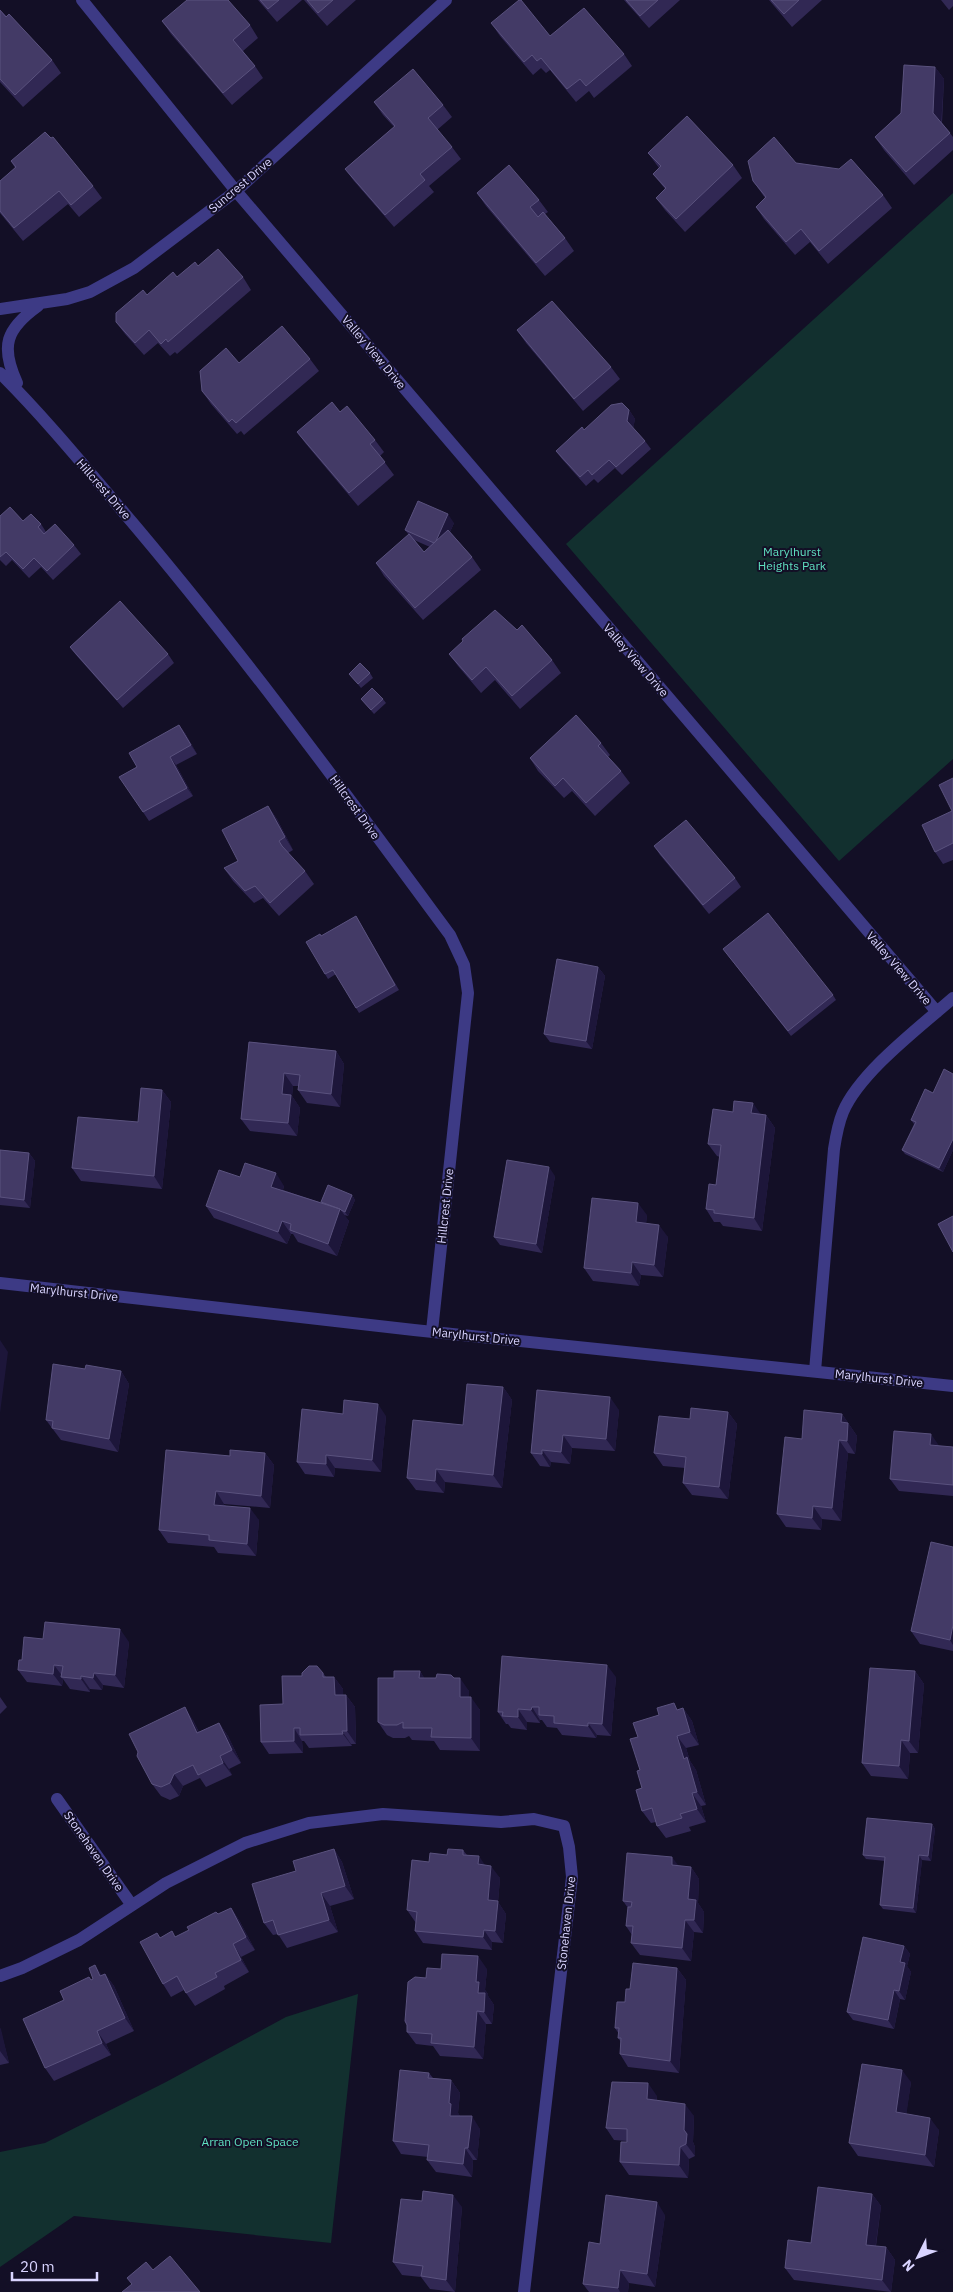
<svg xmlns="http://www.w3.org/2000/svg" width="953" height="2292" font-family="'IBM Plex Sans',sans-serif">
	<rect width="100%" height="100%" fill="#130f26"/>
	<path fill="#12302f" d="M953 193V759L839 861 566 544Z
		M358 1994 331 2243 74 2216 0 2267V2152L45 2143 166 2082 286 2017Z"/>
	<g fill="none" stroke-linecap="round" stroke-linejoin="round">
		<path stroke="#3d3a85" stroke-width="12" d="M82 0 236 191 937 1012
			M0 309 67 299 90 292 134 268 236 191 446 0
			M0 373C43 416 81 462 120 508 237 645 343 790 450 935L464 965 468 993 432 1331
			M17 383C0 346 6 329 38 306
			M0 1283 414 1330 953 1386
			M815 1371 834 1149C836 1136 838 1124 843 1112 860 1072 920 1027 953 998
			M57 1799 131 1904
			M0 1976 22 1968 79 1940 166 1883 245 1843 309 1823 383 1814 501 1822 534 1819 564 1826 569 1847 572 1877 524 2292"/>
	</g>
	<path fill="#312854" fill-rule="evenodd" d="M258 0H302L277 22Z
		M304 0H356L327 26Z
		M624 0H680L649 28Z
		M769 0H822L792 27Z
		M941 0H953V6L949 10Z
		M0 10 52 60 61 73 23 107 0 82Z
		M162 21 250 25 258 38 243 51 255 66 263 78 232 105 171 34Z
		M491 23 550 36 624 54 632 66 594 98 589 91 576 102 550 70 546 73 541 68 533 75 500 36Z
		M935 67 944 79 942 123 953 137V150L914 185 884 150 875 137 901 113Z
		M374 102 443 105 452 117 437 130 452 147 461 159 429 186 434 192 394 227 354 181 345 169 394 127 383 115Z
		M648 153 733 165 742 178 685 232 665 210 656 198 665 189 653 174 659 168Z
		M11 161 93 186 102 198 79 217 68 204 23 241 0 213V181L15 168Z
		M796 163 883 195 892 208 828 264 810 242 795 255 764 219 756 207 765 198 753 181Z
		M477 193 539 200 548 212 545 214 565 238 574 251 545 276 486 206Z
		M198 266 243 277 251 290 177 354 175 352 170 356 158 343 144 355 125 334 116 322 147 295 177 277Z
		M517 330 611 367 620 379 583 411 526 343Z
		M310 359 319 371 244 435 241 431 237 434 211 404 202 391 239 363Z
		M629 410 635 419 633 428 645 441 651 449 622 475 615 468 598 483 594 479 586 486 562 459 556 451 584 430Z
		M340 412 375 440 384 452 380 456 394 475 358 506 306 444 297 432Z
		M0 516 23 521 41 524 46 532 74 545 81 554 53 580 41 567 29 578 12 560 6 566 0 560Z
		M454 523 450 532 472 557 481 570 423 620 384 576 376 563 409 535 405 530ZM414 540 430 547 424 552Z
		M517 630 552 660 561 673 520 709 495 680 481 693 458 666 449 654Z
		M70 647 168 654 174 663 123 708 76 655Z
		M370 673 373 678 361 688 349 674Z
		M361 699H383L386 703 374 714Z
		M179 725 185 733 197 754 176 765 193 796 149 821 143 812Z
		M601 743 610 755 608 757 621 771 630 783 595 816 572 791 564 798 538 771 530 758Z
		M953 778V860L943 864 935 852 952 811Z
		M268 806 277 819 293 850 288 853 305 871 314 884 279 916 263 898 254 903 233 881 224 868 238 861Z
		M654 846 735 878 741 887 709 914 660 855Z
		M356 916 399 990 359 1013 336 974 328 979 325 974 321 936Z
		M726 953 833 995 836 1000 791 1036Z
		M598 967 605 976 592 1049 550 1042 544 1034Z
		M249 1042 336 1051 344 1064 340 1107 307 1103 298 1090 299 1086H293L292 1096 300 1108 297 1136 250 1131 241 1119Z
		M953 1074V1150L943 1172 905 1154 902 1150 914 1124 911 1120 933 1093Z
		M162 1090 171 1102 162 1189 81 1181 72 1168 138 1122Z
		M761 1115H766L775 1128 762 1231 723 1226 720 1222H714L706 1209 716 1185 720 1157 717 1156 708 1144Z
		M0 1150 29 1153 35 1161 30 1208 0 1205Z
		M555 1176 542 1253 500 1245 494 1237Z
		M240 1177 284 1186 283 1190 322 1203 352 1195 355 1200 348 1216 344 1215 349 1221 337 1256 298 1242 293 1234H291L287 1244 214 1218 206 1206Z
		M647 1215 646 1223 668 1237 663 1277 641 1275 639 1286 593 1281 584 1268Z
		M85 1369 121 1371 129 1384 118 1452 61 1440 46 1420Z
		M503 1387 512 1400 502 1488 445 1482 444 1493 416 1490 407 1478Z
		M537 1390 619 1410 615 1451 572 1448 570 1464 551 1462 550 1467 540 1466 531 1453Z
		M728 1412 737 1424 728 1499 692 1495 683 1483 685 1468 663 1466 654 1453 690 1419Z
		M343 1414 386 1416 381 1472 335 1468 334 1477 305 1474 297 1462Z
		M842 1414 857 1436 855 1454 848 1453 841 1521 822 1519 821 1530 786 1527 777 1514 802 1439Z
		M939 1446 953 1447V1496L899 1491 890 1479Z
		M265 1453 274 1465 270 1508 224 1504V1505L259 1520 256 1556 218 1553 214 1547 168 1543 159 1530 230 1456Z
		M953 1547V1651L920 1644 911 1631Z
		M43 1639 129 1642 124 1688 103 1685 102 1690 90 1689V1692L70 1689 63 1679 62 1686 27 1682 18 1670 22 1660Z
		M420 1671 424 1678H454L469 1691V1697L480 1710V1751L440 1750 434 1741 412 1740 409 1736 405 1738H393L387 1735 378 1722 394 1678Z
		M915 1671 924 1684 918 1753H910L908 1779 871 1776 862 1763Z
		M323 1673 326 1677H334L343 1689V1695H346L355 1707 356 1744H351L352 1746 309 1748 304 1741H302L303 1753 269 1754 261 1742 283 1704 302 1676Z
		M616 1677 611 1736 597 1735 596 1738 562 1735 557 1728 547 1727 542 1720H540V1723L527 1722V1730L511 1728 508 1724H506L498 1712Z
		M0 1697 7 1707 0 1714Z
		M683 1708 692 1721 699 1745 686 1748 690 1761 696 1770 706 1805 701 1806 706 1822 689 1827 691 1831 666 1838 657 1826 656 1822 651 1823 642 1811V1788L638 1737 679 1710Z
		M193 1720 199 1732 219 1723 228 1736 241 1763 229 1769 232 1775 206 1787 200 1778 183 1786 179 1796 170 1800 161 1796 152 1784Z
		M932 1824 935 1829 931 1861 922 1860 916 1913 883 1909 880 1905 885 1861 866 1859 863 1855Z
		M334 1849 342 1862 354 1899 330 1906 338 1932 287 1948 278 1934 273 1935 264 1923 296 1871Z
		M463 1850 467 1855 485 1865 500 1878 498 1902 506 1914 503 1943 492 1942V1950L423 1943 415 1931 416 1923 407 1910 429 1862 447 1855Z
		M679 1866 691 1867 699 1879 698 1903 704 1912 703 1933 694 1932 691 1961 640 1955 631 1943 632 1935 626 1926 628 1908 623 1901Z
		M231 1908 239 1920 255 1950 241 1957 249 1972 224 1986 225 1989 195 2006 184 1990 171 1997 163 1984 160 1938 176 1937Z
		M904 1946 910 1954 907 1966 911 1972 905 2000 900 1999 894 2029 853 2020 847 2012Z
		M677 1968 686 1980 679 2073 628 2067 620 2054 621 2042 618 2038 619 2034 615 2028 630 1989Z
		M441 1969H487L485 1990 488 1994V1996L494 2005 492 2024H486L483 2059 440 2056 433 2046 416 2044 407 2032 426 1978Z
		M105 1974 114 1986 134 2031 106 2044 111 2055 54 2081 45 2068 64 2000 89 1977 91 1980Z
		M0 2028 9 2063 0 2065Z
		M429 2073 433 2078 451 2080 460 2093 458 2113 460 2116 480 2129 477 2160H473L472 2177 436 2172 427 2160 428 2157 401 2154 393 2141Z
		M911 2082 906 2114 939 2130 934 2167 858 2156 849 2143Z
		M657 2096V2100L694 2116 693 2142 695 2147V2156L689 2159 688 2178 629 2175 620 2162 627 2141 614 2140 606 2128Z
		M872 2194 881 2206 876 2246 886 2247 895 2260 891 2292 794 2280 785 2268 811 2243Z
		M422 2201 462 2207 455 2292 430 2289 421 2277 402 2275 393 2262Z
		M665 2215 655 2287 629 2283 628 2292H589L583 2284 600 2244Z"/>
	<path fill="#1d163a" d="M935 67 944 79 941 126 933 113Z
		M629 410 635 419 633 430 627 421Z
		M448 514 454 523 441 552 435 543Z
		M179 725 185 733 197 754 191 745Z
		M170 757 176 765 193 796 187 788Z
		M268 806 277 819 293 850 285 837Z
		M598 967 605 976 592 1049 586 1041Z
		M336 1051 344 1064 340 1107 331 1094Z
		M284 1073 293 1086 292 1096 300 1108 297 1136 288 1123 282 1094Z
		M162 1090 171 1102 162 1189 154 1176Z
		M753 1103 762 1116 751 1113Z
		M766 1115 775 1128 762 1231 754 1218Z
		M953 1139V1150L943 1172 939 1168Z
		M29 1153 35 1161 30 1208 24 1200Z
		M549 1167 555 1176 542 1253 536 1244Z
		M276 1173 284 1186 280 1199 271 1187Z
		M352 1195 355 1200 348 1216 345 1212Z
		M638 1203 647 1215 645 1235 636 1222Z
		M340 1209 349 1221 337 1256 328 1244Z
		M282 1221 291 1234 287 1244 278 1232Z
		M659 1225 668 1237 663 1277 654 1265Z
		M632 1262 641 1275 639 1286 631 1273Z
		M0 1340 8 1352 0 1413Z
		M121 1371 129 1384 118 1452 109 1439Z
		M503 1387 512 1400 502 1488 493 1475Z
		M610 1397 619 1410 615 1451 606 1439Z
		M378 1404 386 1416 381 1472 372 1460Z
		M728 1412 737 1424 728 1499 719 1487Z
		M842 1414 857 1436 855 1454 847 1441 841 1422Z
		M931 1434 940 1447 930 1445Z
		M563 1435 572 1448 570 1464 561 1452Z
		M839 1440 848 1453 841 1521 832 1508Z
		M542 1450 551 1462 550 1467 542 1454Z
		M265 1453 274 1465 270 1508 261 1496Z
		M326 1455 335 1468 334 1477 326 1464Z
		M436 1469 445 1482 444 1493 435 1481Z
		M216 1491 224 1504 223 1517 214 1505Z
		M813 1506 822 1519 821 1530 812 1518Z
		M250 1508 259 1520 256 1556 247 1544Z
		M953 1625V1645L950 1640Z
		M120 1629 129 1642 124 1688 115 1675Z
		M54 1665 63 1677H61L63 1679 62 1686 53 1674Z
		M607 1665 616 1677 611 1736 602 1724Z
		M420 1671 428 1684 419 1678Z
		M915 1671 924 1684 918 1753 909 1741Z
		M94 1673 103 1685 102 1690 93 1678Z
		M81 1676 90 1689V1692L81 1679Z
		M334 1677 343 1689 344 1708 335 1695Z
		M460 1678 469 1691V1710L460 1697Z
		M346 1695 355 1707 356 1744 347 1731Z
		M471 1697 480 1710V1751L471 1738Z
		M185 1707 193 1720 205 1746 197 1733Z
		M532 1707 540 1720V1723L531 1710Z
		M683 1708 692 1721 699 1745 690 1732Z
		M518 1709 527 1722V1730L518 1717Z
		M219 1723 228 1736 241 1763 232 1750Z
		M588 1723 597 1735 596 1738 588 1726Z
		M294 1728 302 1741 303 1753 294 1741Z
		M342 1731 351 1744 352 1746 343 1734Z
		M677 1736 686 1748 690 1761 696 1770 706 1805 697 1792 684 1759Z
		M901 1740 910 1753 908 1779 899 1766Z
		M220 1756 229 1769 232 1775 223 1763Z
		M174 1774 183 1786 179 1796 170 1783Z
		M692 1793 701 1806 706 1822 697 1809Z
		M932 1824 935 1829 931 1861 928 1856Z
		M334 1849 342 1862 354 1899 345 1886Z
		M919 1855 922 1860 916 1913 913 1908Z
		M479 1856 487 1868 478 1864Z
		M672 1857 681 1869 672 1865Z
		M491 1866 500 1878 498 1902 506 1914 503 1943 495 1931 488 1900Z
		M691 1867 699 1879 698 1903 704 1912 703 1933 694 1920 688 1899Z
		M321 1893 330 1906 338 1932 329 1920Z
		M231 1908 239 1920 255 1950 246 1937Z
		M685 1920 694 1932 691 1961 682 1948Z
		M484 1930 492 1942V1950L483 1937Z
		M233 1944 241 1957 249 1972 241 1960Z
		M904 1946 910 1954 907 1966 911 1972 905 2000 899 1991 900 1962Z
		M478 1956 487 1969 485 1990 488 1994V1996L494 2005 492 2024 484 2012 478 1993 476 1982Z
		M95 1965 104 1978 100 1976Z
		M677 1968 686 1980 679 2073 670 2061Z
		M105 1974 114 1986 134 2031 125 2018Z
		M894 1990 900 1999 894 2029 888 2020Z
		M477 2011 486 2024 483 2059 474 2047Z
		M0 2028 1 2029 9 2063 0 2051Z
		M97 2031 106 2044 111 2055 102 2043Z
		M902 2070 911 2082 905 2125 896 2112Z
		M451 2080 460 2093 458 2113 460 2116H450L449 2103Z
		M648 2083 657 2096 656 2111 647 2099Z
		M685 2104 694 2116 693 2142 695 2147V2156L686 2144 684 2130Z
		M472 2116 480 2129 477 2160 468 2148Z
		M930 2118 939 2130 934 2167 925 2155Z
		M680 2147 689 2159 688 2178 679 2165Z
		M465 2148 473 2160 472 2177 463 2164Z
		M872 2194 881 2206 874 2257 866 2245Z
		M453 2195 462 2207 455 2292 446 2280Z
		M657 2202 665 2215 655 2287 647 2274Z
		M886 2247 895 2260 891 2292 882 2280Z
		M620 2270 629 2283 628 2292H620L618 2288Z"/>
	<path fill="#433a66" stroke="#5a527e" d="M187 0H228L250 25 233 40 255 66 223 93 162 21Z
		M260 0H279L268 9Z
		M307 0H333L318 13Z
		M519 0H521L550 36 584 8 624 54 586 86 580 79 567 89 541 58 537 61 532 55 524 62 491 23Z
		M626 0H658L640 16Z
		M771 0H799L784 14Z
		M0 10 6 17 9 14 52 60 15 95 0 79Z
		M904 65 935 67 933 113 950 133 906 172 875 137 901 113Z
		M413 69 443 105 428 118 452 147 420 174 425 180 385 215 345 169 395 126 374 102Z
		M687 116 733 165 676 219 656 198 666 188 653 174 661 166 648 153Z
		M45 132 51 138 53 137 93 186 71 205 59 191 14 228 0 211V181L16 167 11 161Z
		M774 137 796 163 839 169 851 159 883 195 819 251 801 229 786 242 756 207 766 197 753 181 748 161Z
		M509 165 539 200 530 207 538 217 543 212 565 238 536 263 477 193Z
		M218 249 243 277 168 342 166 339 161 344 149 330 135 343 116 322V313L143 290 147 295 173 272 177 277 195 262 198 266Z
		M552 301 611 367 574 399 517 330Z
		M282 326 310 359 236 423 232 419 229 422 202 391 200 371 226 348 239 363Z
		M332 402 340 412 347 406 375 440 370 444 385 462 349 493 297 432Z
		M622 403 629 410 627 421 645 441 616 467 609 460 592 475 588 470 580 477 556 451 582 427 584 430 611 405Z
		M418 501 448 514 436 541 434 543 405 530Z
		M10 507 23 521 31 514 41 524 38 527 44 534 55 524 74 545 47 571 34 558 23 569 6 552 0 557V516Z
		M448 530 472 557 415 608 376 563 409 534 424 552Z
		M120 601 168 654 117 700 70 647Z
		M495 610 517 630 522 625 552 660 512 696 486 667 472 680 449 654 463 641 462 639Z
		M360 663 370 673 358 684 349 674Z
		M372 688 383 699 371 710 361 699Z
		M576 715 601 743 598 746 621 771 586 803 563 778 555 786 530 758Z
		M179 725 191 745 170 757 187 788 143 812 119 777 137 767 129 753Z
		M953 778V843L935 852 922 825 952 811 939 785Z
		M268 806 285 837 279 841 282 846 305 871 270 903 255 886 245 891 224 868 238 861 222 830Z
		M686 820 735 878 703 905 654 846Z
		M768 913 833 995 788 1031 723 949Z
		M356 916 395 985 356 1008 333 970 325 974 306 942 320 934 321 936Z
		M557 959 598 967 586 1041 544 1034Z
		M249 1042 336 1051 331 1094 298 1090 300 1075 284 1073 282 1094 291 1095 288 1123 241 1119Z
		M944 1069 953 1074V1139L939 1168 902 1150 916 1122 911 1120 925 1089 933 1093Z
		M141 1088 162 1090 154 1176 72 1168 78 1117 138 1122Z
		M734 1101 753 1103 751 1113 766 1115 754 1218 714 1213V1210L706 1209 709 1184 716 1185 721 1145 708 1144 713 1109 733 1112Z
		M0 1150 29 1153 24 1200 0 1197Z
		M507 1160 549 1167 536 1244 494 1237Z
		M245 1163 276 1173 271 1187 340 1209 328 1244 290 1230 291 1224 282 1221 278 1232 206 1206 219 1170 240 1177Z
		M328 1185 352 1195 345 1212 341 1210 340 1209 321 1202Z
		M592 1198 638 1203 636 1222 659 1225 654 1265 632 1262 631 1273 584 1268Z
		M953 1216V1252L938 1224Z
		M53 1364 85 1369 86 1365 121 1371 109 1439 52 1428 53 1421 46 1420Z
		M467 1384 503 1387 493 1475 436 1469 435 1481 407 1478 413 1420 463 1425Z
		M537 1390 610 1397 606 1439 563 1435 561 1452 542 1450V1454L531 1453Z
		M344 1400 378 1404 372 1460 326 1455V1464L297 1462 302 1409 343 1414Z
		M691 1408 728 1412 719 1487 683 1483 686 1457 654 1453 659 1416 690 1419Z
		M804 1410 842 1414 841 1422 848 1423 847 1441 839 1440 832 1508 813 1506 812 1518 777 1514 785 1437 802 1439Z
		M894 1431 931 1434 930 1445 953 1447V1485L890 1479Z
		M166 1450 230 1456V1450L265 1453 261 1496 216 1491 214 1505 250 1508 247 1544 209 1540V1535L159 1530Z
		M931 1542 953 1547V1625L950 1640 911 1631Z
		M45 1622 120 1629 115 1675 94 1673 93 1678 81 1676V1679L61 1677 63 1666 54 1665 53 1674 18 1670 19 1660H22L24 1637 43 1639Z
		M502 1656 607 1665 602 1724 588 1723V1726L554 1723V1716L539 1715V1707H532L531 1710 518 1709V1717L502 1716 503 1712H498Z
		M309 1666H317L323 1673V1677H334L335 1695H346L347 1731H342L343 1734 300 1735V1728H294V1741L261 1742 260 1705 283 1704 282 1676H302V1673Z
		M870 1668 915 1671 909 1741 901 1740 899 1766 862 1763Z
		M394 1671H420L419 1678H436L437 1674 451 1675 454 1678H460V1697H471V1738L431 1737 432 1728H403V1722L397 1725H384L378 1722V1678H394Z
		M674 1703 677 1710 683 1708 690 1732 677 1736 684 1759 687 1757 697 1792 692 1793 697 1809 680 1814 682 1818 657 1826 652 1808 642 1811 636 1790 642 1788 637 1771 640 1770 630 1739 638 1737 633 1723 659 1715 657 1708Z
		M185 1707 197 1733 219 1723 232 1750 220 1756 223 1763 198 1775 193 1765 174 1774 170 1783 161 1787 152 1784 137 1756 138 1752 129 1734Z
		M867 1818 932 1824 928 1856 919 1855 913 1908 880 1905 885 1857 863 1855Z
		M334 1849 345 1886 321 1893 329 1920 278 1935 273 1920 264 1923 252 1884 296 1871 293 1861Z
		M448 1849 463 1850V1855L479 1856 478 1864 491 1866 488 1900 498 1901 495 1931 484 1930 483 1937 415 1931 417 1912 407 1910 412 1860 429 1862 430 1853 447 1855Z
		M627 1853 672 1857V1865L691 1867 688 1899 696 1900 694 1920H685L682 1948 631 1943 633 1926H626L628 1907H631L632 1902 623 1901Z
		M231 1908 246 1937 233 1944 241 1960 215 1973 217 1977 186 1993 177 1976 163 1984 140 1942 157 1933 160 1938 172 1931 175 1937 189 1930 187 1927 216 1912 218 1914Z
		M863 1937 904 1946 900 1962 905 1963 899 1991 894 1990 888 2020 847 2012Z
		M442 1954 478 1956 476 1982H479L478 1993H485L484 2012 477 2011 474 2047 431 2043 432 2034 407 2032V2025L405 2021 408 1982 415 1977 426 1978 427 1968 441 1969Z
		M633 1963 677 1968 670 2061 620 2054 621 2038H618L619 2028H615L617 2002H625L626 1989H630Z
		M95 1965 100 1976 105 1974 125 2018 97 2031 102 2043 45 2068 23 2019 64 2000 60 1991 89 1977 91 1980 93 1979 89 1968Z
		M862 2064 902 2070 896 2112 930 2118 925 2155 849 2143Z
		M400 2070 429 2073 428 2078 451 2080 449 2103 451 2104 450 2116H472L468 2148H465L463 2164 427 2160 429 2145 393 2141Z
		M612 2082 648 2083 647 2099 685 2104 684 2130 687 2134 686 2144 680 2147 679 2165 620 2162 621 2142H627V2129L606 2128Z
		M818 2187 872 2194 866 2245 886 2247 882 2280 785 2268 788 2240 811 2243Z
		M423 2191 453 2195 446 2280 421 2276 423 2266 393 2262 401 2199 422 2201Z
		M606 2195 657 2202 647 2274 620 2270 618 2288 583 2284 589 2242 600 2244Z
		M170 2256 200 2292H122L132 2284 127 2278 146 2262 153 2270Z"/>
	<g text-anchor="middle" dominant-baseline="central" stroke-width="4" stroke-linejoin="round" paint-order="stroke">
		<g font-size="12" fill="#d9d4ff" stroke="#130f26">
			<text transform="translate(240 185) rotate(-40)">Suncrest Drive</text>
			<text transform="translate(374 352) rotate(50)">Valley View Drive</text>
			<text transform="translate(104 489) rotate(49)">Hillcrest Drive</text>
			<text transform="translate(636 660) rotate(49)">Valley View Drive</text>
			<text transform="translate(355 807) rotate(54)">Hillcrest Drive</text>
			<text transform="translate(899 968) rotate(49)">Valley View Drive</text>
			<text transform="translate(445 1206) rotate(-84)">Hillcrest Drive</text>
			<text transform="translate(74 1292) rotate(6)">Marylhurst Drive</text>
			<text transform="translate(476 1336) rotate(6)">Marylhurst Drive</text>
			<text transform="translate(879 1378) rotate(6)">Marylhurst Drive</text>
			<text transform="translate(94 1851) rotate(55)">Stonehaven Drive</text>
			<text transform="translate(566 1923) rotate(-84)">Stonehaven Drive</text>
		</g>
		<g font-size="12" fill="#5fe0c0" stroke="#130f26">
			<text x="792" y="551">Marylhurst<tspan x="792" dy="14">Heights Park</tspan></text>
			<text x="250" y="2141">Arran Open Space</text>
		</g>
	</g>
	<g transform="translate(918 2257) rotate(228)" stroke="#130f26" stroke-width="4" paint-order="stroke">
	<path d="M0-4L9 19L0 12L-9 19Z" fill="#d9d4ff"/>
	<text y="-8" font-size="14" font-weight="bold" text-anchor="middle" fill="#d9d4ff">N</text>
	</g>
	<path d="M12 2272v8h85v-8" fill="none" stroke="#d9d4ff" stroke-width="2.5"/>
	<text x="20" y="2272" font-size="15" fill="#d9d4ff" stroke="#130f26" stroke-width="4" paint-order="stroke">20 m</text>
</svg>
